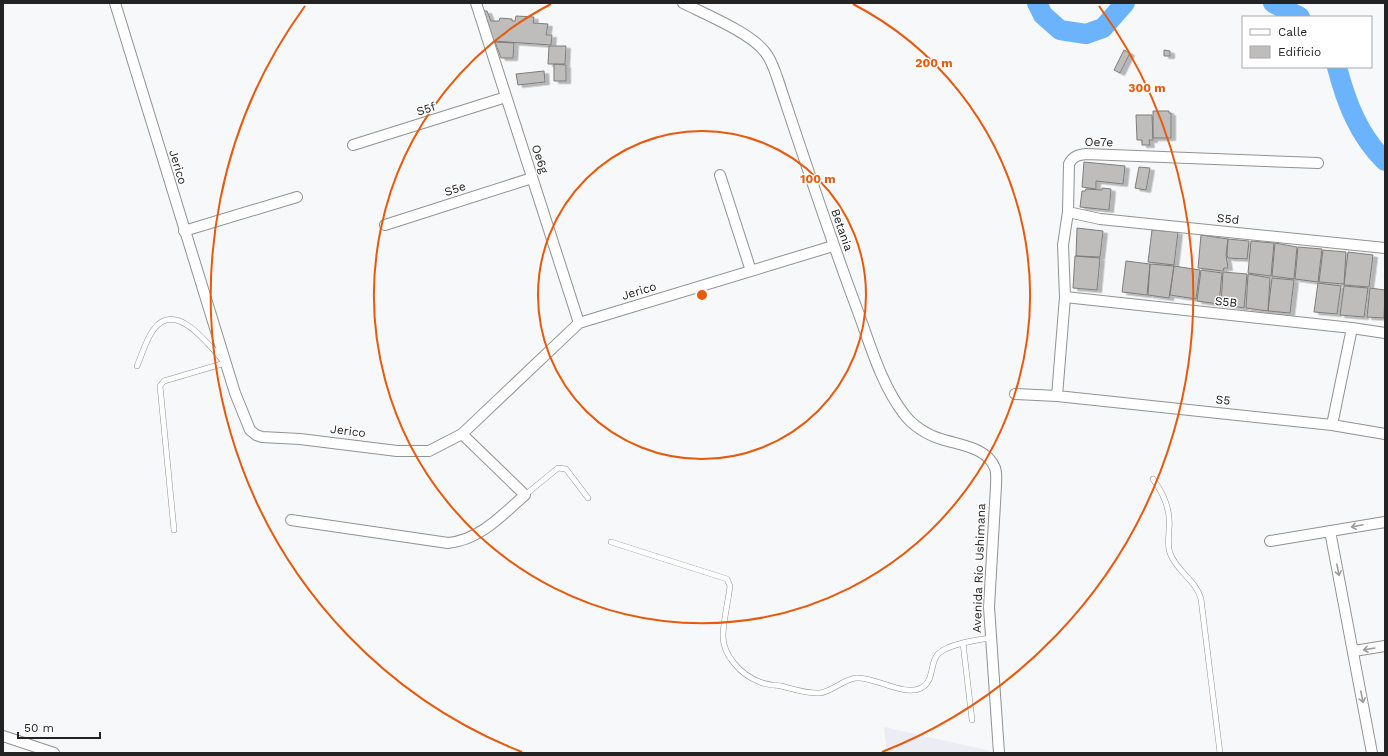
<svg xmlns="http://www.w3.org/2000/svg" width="1388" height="756" font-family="'Work Sans',sans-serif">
	<defs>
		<filter id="shadow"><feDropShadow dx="4.5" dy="2.5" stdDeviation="0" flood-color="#0004"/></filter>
	</defs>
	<rect width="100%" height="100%" fill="#f7f8f9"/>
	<path fill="#ececf5" d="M884 727 991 751V753H887Z"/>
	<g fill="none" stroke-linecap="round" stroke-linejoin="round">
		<path stroke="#6cb3fd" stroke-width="20" d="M1037 3 1043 15 1060 30 1086 34 1103 28 1125 3
			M1273 3 1300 17
			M1337 67C1346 102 1359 136 1385 161"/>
	</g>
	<path fill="#bebdbb" stroke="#7e7d7c" filter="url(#shadow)" d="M484 11H487L491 21H499L500 18 512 19V21H515L516 16 534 17 533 23 548 24 546 35H552L551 45 493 41Z
		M495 42 514 43 513 58H501Z
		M549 46H566L565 64H548Z
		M1124 50 1130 53 1120 73 1114 70Z
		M1164 50 1170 51V56H1164Z
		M554 64 566 65V81H554Z
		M544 71 545 82 518 85 516 74Z
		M1153 111H1169V113H1171V138H1153Z
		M1136 115H1152L1153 140H1149L1150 145H1142V140H1137Z
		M1084 162 1125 166 1123 184 1096 181V189L1082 187Z
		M1139 167 1150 168 1146 190 1135 188Z
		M1102 188 1111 189 1109 210 1080 207 1082 191H1085L1086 189 1102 190Z
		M1077 228 1103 231 1100 257 1076 256Z
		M1152 230 1178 232 1174 265 1148 262Z
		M1201 235 1228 239 1226 255 1228 268H1224L1223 271 1198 268Z
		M1228 239 1249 241 1247 259 1228 258 1227 255Z
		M1251 241 1274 243 1271 276 1248 273Z
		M1275 243 1297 247 1294 279 1272 276Z
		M1298 247 1322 249 1318 282 1295 279Z
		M1323 250 1346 252 1344 284 1319 282Z
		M1348 252 1373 255 1369 287 1344 285Z
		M1075 256 1100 258 1097 290 1073 288Z
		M1126 261 1150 264 1147 295 1122 292Z
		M1150 264 1174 266 1169 298 1148 295Z
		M1174 266 1200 270 1196 299 1170 295Z
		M1201 270 1222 273 1219 304 1197 301Z
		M1223 272 1247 274 1244 308 1221 304Z
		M1248 274 1270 278 1268 311 1246 308Z
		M1272 278 1294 280 1290 313 1268 311Z
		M1318 283 1341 286 1337 314 1314 312Z
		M1344 286 1368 288 1364 317 1340 315Z
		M1370 288 1385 290 1384 318 1367 317Z"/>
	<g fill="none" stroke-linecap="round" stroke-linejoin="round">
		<g stroke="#919293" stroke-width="6">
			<path id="lane" d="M137 366C142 355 146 339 154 329 177 299 211 348 225 363L164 381 160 386 174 530
				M1153 479C1164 494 1171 510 1169 529 1169 537 1167 545 1170 553 1176 571 1196 580 1201 599L1220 753
				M525 495 558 468 566 469 588 498
				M611 542 727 579 730 586C728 602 724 618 723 634 722 655 741 675 760 682 766 685 774 685 781 686 793 689 808 694 820 693 833 691 844 679 856 678 874 676 904 697 921 688 935 681 929 664 938 654 948 644 976 640 990 638
				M963 643 972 720"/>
		</g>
		<g stroke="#919293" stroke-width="12">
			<path id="street" d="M115 3 235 393 250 430 256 435 262 437 300 439 397 451H429L462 434 579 323 833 246
				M476 3 579 323
				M683 3C705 14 751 33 765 52 771 59 774 69 777 77 803 155 828 232 857 309 870 344 881 384 904 414 912 425 927 435 941 439 959 445 987 447 995 468 997 473 996 480 996 486L989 607 999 753
				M353 145 506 97
				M720 175 751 271
				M1068 212 1100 219 1385 248
				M385 225 532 178
				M184 231 297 197
				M1065 297 1352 328 1385 333
				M1015 394 1057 396 1332 425 1385 434
				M1057 396 1065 297 1063 245 1068 212 1069 164C1073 156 1078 155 1086 154L1318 163
				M1332 425 1352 328
				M291 520 448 543C480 540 502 515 525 495L462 434
				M1330 531 1372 753
				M1270 541 1385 522
				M1354 651 1385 646
				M3 736 54 753"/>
		</g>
		<use href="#lane" stroke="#fff" stroke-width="5"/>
		<use href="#street" stroke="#fff" stroke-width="10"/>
	</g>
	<defs><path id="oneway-shaft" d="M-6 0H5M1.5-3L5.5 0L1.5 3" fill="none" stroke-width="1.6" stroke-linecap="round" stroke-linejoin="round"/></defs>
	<g stroke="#9c9c9c">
		<use href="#oneway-shaft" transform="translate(1357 526) rotate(168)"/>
		<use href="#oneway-shaft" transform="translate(1338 570) rotate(79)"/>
		<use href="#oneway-shaft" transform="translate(1369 649) rotate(170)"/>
		<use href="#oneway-shaft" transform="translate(1362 697) rotate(79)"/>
	</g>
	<g fill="none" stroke="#e8590c" stroke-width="2">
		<circle cx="702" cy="295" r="164"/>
		<path d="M853 4A328 328 0 1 1 551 4"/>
		<path d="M522 752A491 491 0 0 1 305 6M1099 6A491 491 0 0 1 882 752"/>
	</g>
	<g text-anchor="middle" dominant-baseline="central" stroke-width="3" stroke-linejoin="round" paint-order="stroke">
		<g font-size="12" fill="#232324" stroke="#fff">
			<text transform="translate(426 109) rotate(-17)">S5f</text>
			<text transform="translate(1099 142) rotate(1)">Oe7e</text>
			<text transform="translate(540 159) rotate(72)">Oe6g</text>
			<text transform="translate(178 167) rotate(73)">Jerico</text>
			<text transform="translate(455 189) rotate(-18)">S5e</text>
			<text transform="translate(1228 219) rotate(6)">S5d</text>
			<text transform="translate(842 230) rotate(71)">Betania</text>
			<text transform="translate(639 291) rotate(-17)">Jerico</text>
			<text transform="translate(1226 302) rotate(6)">S5B</text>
			<text transform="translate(1223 400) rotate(6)">S5</text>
			<text transform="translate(348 431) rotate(7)">Jerico</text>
			<text transform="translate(979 568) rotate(-88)">Avenida Río Ushimana</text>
		</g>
	</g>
	<circle cx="702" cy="295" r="6" fill="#e8590c" stroke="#fff" stroke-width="2"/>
	<g font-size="12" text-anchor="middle" font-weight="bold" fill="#e8590c" stroke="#fff" stroke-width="3" stroke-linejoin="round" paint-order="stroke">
		<text x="934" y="67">200 m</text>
		<text x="1147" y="92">300 m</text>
		<text x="818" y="183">100 m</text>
	</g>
	<rect width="1388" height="756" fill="none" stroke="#232324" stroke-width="8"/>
	<rect x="1242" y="16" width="130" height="52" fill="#ffffff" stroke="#a7a7a7"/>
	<rect x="1250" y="29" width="20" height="6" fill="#ffffff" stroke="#a7a7a7"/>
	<text x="1278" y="36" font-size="12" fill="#232324">Calle</text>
	<rect x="1250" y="46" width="20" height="12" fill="#bebdbb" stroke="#a7a7a7"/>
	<text x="1278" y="56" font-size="12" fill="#232324">Edificio</text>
	<path d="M18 732v6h82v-6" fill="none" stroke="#232324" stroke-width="2"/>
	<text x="24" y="732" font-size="12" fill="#232324" stroke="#ffffff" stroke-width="3" paint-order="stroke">50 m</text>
</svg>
